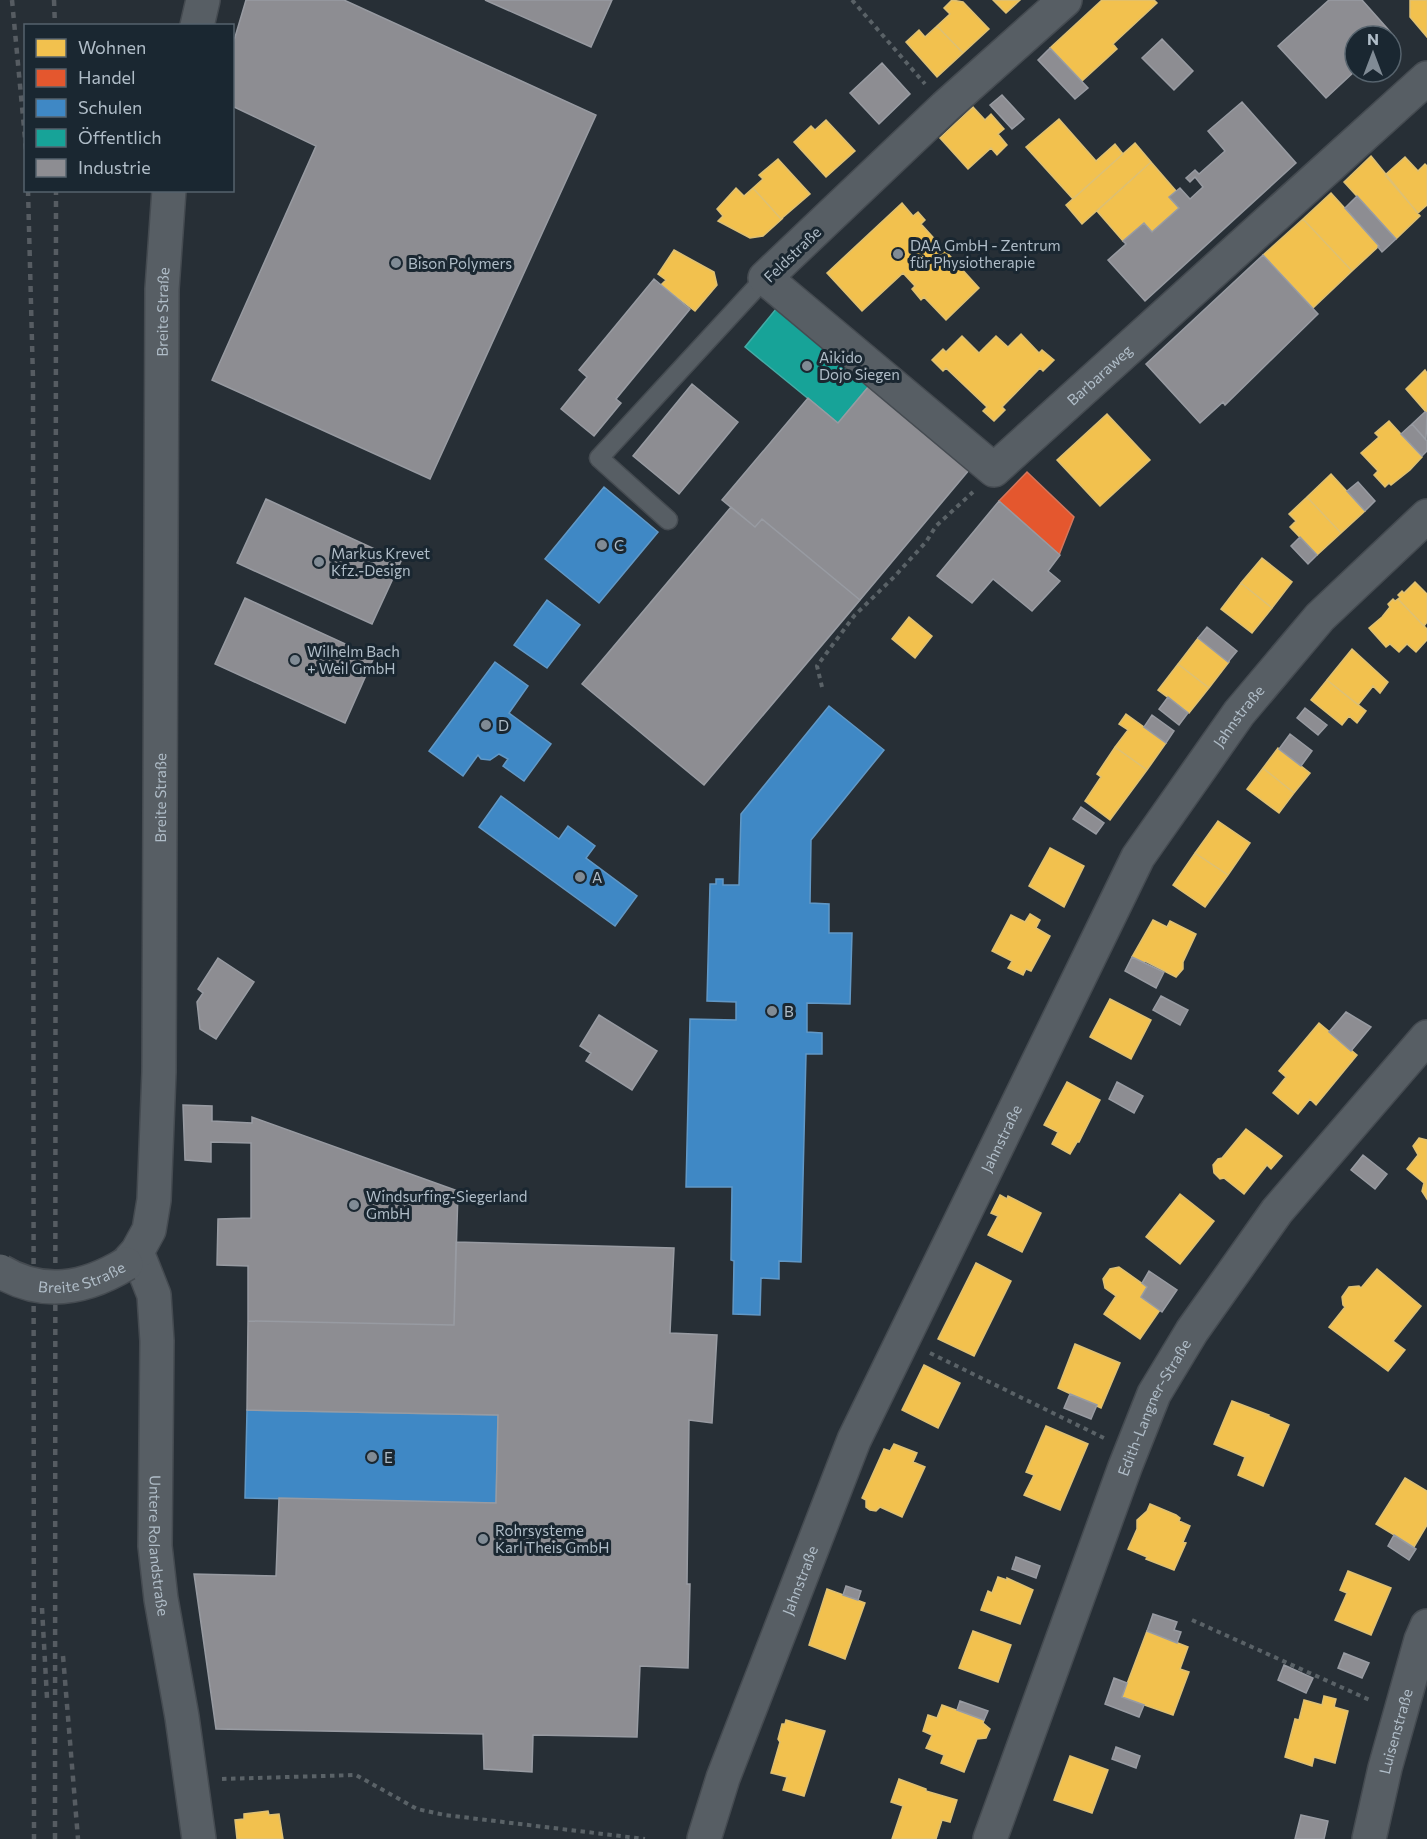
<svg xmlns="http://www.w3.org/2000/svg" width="1427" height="1839" font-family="Commissioner,sans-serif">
	<rect width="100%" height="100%" fill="#272f36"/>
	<path fill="#f2c14e" stroke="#dec073" stroke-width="1.5" d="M952 0 963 2 989 29 963 53 937 26 950 14 944 8Z
		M993 0H1020L1006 13Z
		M1102 0H1154L1157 3 1113 44 1117 49 1082 81 1050 48Z
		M1410 0H1427V37L1410 17Z
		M937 26 963 53 937 77 906 42 919 30 925 37Z
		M973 107 985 120 991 114 1004 129 998 134 1007 145 997 155 991 148 968 169 940 138Z
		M1059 119 1096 161 1115 144 1123 154 1073 199 1026 147Z
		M826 120 855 151 826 177 794 142 811 126 815 130Z
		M1135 143 1151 162 1082 224 1066 205Z
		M1371 156 1420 216 1396 239 1344 182Z
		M1405 157 1418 171 1425 164 1427 166V205L1418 213 1385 175Z
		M778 159 810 194 781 219 753 188 763 179 759 175Z
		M1151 162 1176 191 1169 197 1179 208 1152 232 1144 223 1123 241 1097 211Z
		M736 188 744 196 753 188 781 219 783 218 763 236 750 238 718 221 723 216 717 209Z
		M1331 193 1379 246 1352 271 1303 219Z
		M902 203 913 216 918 212 925 220 921 224 979 288 946 320 924 297 921 300 912 289 915 286 903 273 862 311 827 273Z
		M1303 219 1352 271 1313 308 1263 255Z
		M674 250 714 272 717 285 695 311 661 285 666 280 658 274Z
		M1021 334 1039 353 1042 350 1054 360 1043 371 1040 368 1002 407 1005 410 994 421 983 411 987 407 946 368 943 371 932 360 943 349 946 352 962 336 979 353 996 336 1008 347Z
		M1425 370 1427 373V413L1406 389Z
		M1107 414 1150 460 1100 506 1057 460Z
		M1389 421 1422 457 1410 470 1391 485 1389 483 1385 487 1374 475 1378 471 1361 453 1379 437 1375 433Z
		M1331 474 1365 511 1341 533 1307 497Z
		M1307 497 1341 533 1317 555 1290 527 1296 521 1289 514Z
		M1262 558 1292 582 1272 608 1241 583Z
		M1415 582 1427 594V622L1424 626 1398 599 1400 597 1398 595 1402 591 1404 593Z
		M1241 583 1272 608 1252 633 1221 609Z
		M1393 599 1395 601 1398 599 1427 629V640L1416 652 1407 644 1399 652 1390 644 1386 647 1369 628 1382 617 1390 607 1388 604Z
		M909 617 932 636 915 658 892 639Z
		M1198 638 1229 662 1209 688 1178 664Z
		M1352 649 1388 682 1380 693 1373 686 1358 705 1327 680Z
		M1178 664 1209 688 1189 713 1158 690Z
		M1327 680 1366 711 1357 723 1349 716 1342 725 1311 700Z
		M1126 714 1166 743 1147 770 1115 747 1128 730 1119 724Z
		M1115 747 1147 770 1110 820 1085 801 1101 777 1097 774Z
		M1278 748 1310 773 1294 793 1263 768Z
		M1263 768 1294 793 1279 813 1247 789Z
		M1218 821 1250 843 1228 875 1195 853Z
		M1050 848 1084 866 1064 907 1029 886Z
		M1195 853 1228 875 1205 907 1173 885Z
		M1030 914 1040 920 1036 928 1050 936 1031 971 1026 969 1023 975 1008 968 1012 961 992 951 1011 915 1025 922Z
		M1153 920 1167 927 1170 921 1196 934 1183 962V969L1176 977 1145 961 1144 963 1132 957Z
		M1110 999 1151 1020 1131 1059 1090 1037Z
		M1319 1023 1357 1055 1316 1105 1310 1099 1298 1114 1273 1093 1286 1077 1279 1071Z
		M1067 1082 1100 1100 1079 1142H1077L1070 1154 1052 1144 1058 1132 1044 1125Z
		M1246 1129 1282 1156 1271 1169 1267 1165 1244 1194 1224 1178 1220 1179 1214 1173 1213 1165 1218 1159 1222 1158Z
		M1419 1138 1427 1140V1199L1422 1191 1424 1183 1407 1169 1418 1155 1413 1146Z
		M1180 1194 1214 1221 1180 1264 1146 1237Z
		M1000 1195 1007 1199 1008 1196 1041 1213 1022 1252 988 1235 998 1216 991 1213Z
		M976 1263 1011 1281 974 1356 938 1339Z
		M1119 1267 1147 1287 1141 1297 1160 1310 1140 1339 1104 1314 1116 1296 1105 1288 1103 1279 1110 1269Z
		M1377 1269 1421 1306 1393 1341 1405 1350 1388 1371 1329 1327 1345 1307 1343 1305 1342 1297 1349 1287 1359 1286 1361 1288Z
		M1075 1344 1120 1363 1101 1408 1058 1388Z
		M924 1365 960 1383 938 1428 902 1410Z
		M1232 1401 1269 1415 1268 1416 1289 1425 1263 1486 1238 1475 1245 1457 1214 1444Z
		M1046 1426 1088 1444 1060 1510 1024 1495 1034 1475 1026 1472Z
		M894 1444 917 1453 913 1462 925 1467 902 1517 880 1507 876 1511 870 1510 866 1507V1500L862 1498 884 1449 890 1451Z
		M1405 1478 1427 1491V1525L1414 1547 1376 1524Z
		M1150 1504 1176 1515 1180 1518 1179 1521 1190 1526 1183 1542 1186 1543 1174 1570 1146 1559 1147 1557 1128 1549 1137 1529V1520L1147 1511Z
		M1348 1571 1391 1588 1371 1635 1335 1620 1347 1593 1340 1590Z
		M998 1577 1007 1580V1578L1033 1590 1020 1624 981 1610 988 1591 992 1593Z
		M827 1589 865 1603 845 1659 809 1645Z
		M973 1631 1011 1645 998 1682 959 1668Z
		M1147 1631 1188 1647 1180 1669 1189 1672 1173 1715 1122 1697Z
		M1324 1696 1336 1699 1334 1707 1348 1711 1335 1763 1314 1757 1312 1766 1285 1757 1295 1719 1299 1720 1304 1700 1322 1705Z
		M942 1705 984 1720 983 1723 990 1729 986 1738 977 1739 964 1772 941 1763 944 1755 926 1748 932 1735 923 1731 928 1715 937 1718Z
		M786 1720 825 1731 804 1796 783 1790 787 1777 771 1773 780 1742 778 1739 782 1724H785Z
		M1070 1756 1108 1770 1092 1813 1054 1800Z
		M899 1779 926 1789V1791L957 1800 950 1822 942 1820 936 1839H892L903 1806 891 1802Z
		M268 1811 269 1815 279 1814 283 1839H237L235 1820 244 1819V1814Z"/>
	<path fill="#e4572e" stroke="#d4765c" stroke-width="1.5" d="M1027 472 1074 517 1059 555 999 501Z"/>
	<path fill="#3f88c5" stroke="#6198c6" stroke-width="1.5" d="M604 487 658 532 599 603 545 559Z
		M547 600 580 625 547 668 514 645Z
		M495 662 528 686 509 713 551 744 524 781 503 766 508 759 499 754 490 760 481 759 478 755 463 776 429 751Z
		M829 706 884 750 811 840 810 903 829 904V933H852L850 1004 807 1003V1032L822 1033V1054H806L801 1262 779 1261V1279L761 1278 760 1315 733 1314 734 1261 731 1260 732 1187H686L690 1019 736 1020V1002L707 1001 710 884H716V879H723V885H739L741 814Z
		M501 796 559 839 568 826 595 846 586 858 637 896 615 926 479 827Z
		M247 1410 498 1415 496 1503 245 1498Z"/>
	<path fill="#17a398" stroke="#45aba6" stroke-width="1.5" d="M776 309 869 386 838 423 745 347Z"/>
	<path fill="#8d8d92" stroke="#989ba2" stroke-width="1.5" d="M246 0H344L596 115 430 479 212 380 316 146 232 106V47Z
		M485 0H612L591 47Z
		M1329 0H1362L1394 36 1391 39V36H1355V71L1326 98 1278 46Z
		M1162 39 1193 71 1174 90 1142 58Z
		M1050 48 1088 88 1075 99 1038 60Z
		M882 63 910 94 879 124 850 93Z
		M1002 95 1024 119 1012 129 990 105Z
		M1242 102 1296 163 1145 301 1108 260 1126 244 1123 241 1144 223 1152 232 1179 208 1169 197 1180 188 1190 199 1203 187 1195 177 1190 182 1186 178 1195 170 1199 174 1225 151 1208 131Z
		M1357 196 1396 239 1382 252 1378 247 1379 246 1345 208Z
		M1263 255 1318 314 1225 405 1223 402 1200 423 1146 364Z
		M654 279 690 309 616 399 621 403 594 436 561 409 587 377 579 370Z
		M692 384 738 422 679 494 633 456Z
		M869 386 969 470 860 600 762 519 755 527 722 500 808 398 838 423Z
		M1425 412 1427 413 1426 440 1412 424Z
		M1412 424 1427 441V451L1422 456 1401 434Z
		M1358 482 1375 501 1365 511 1347 491Z
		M266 499 401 561 372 624 237 563Z
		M999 501 1060 555 1048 571 1060 581 1032 611 993 579 972 603 937 576Z
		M731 507 755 527 762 519 860 600 704 785 582 684Z
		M1300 537 1317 555 1308 564 1291 546Z
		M245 598 374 657 345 723 215 664Z
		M1207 627 1237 651 1228 662 1198 638Z
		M1168 697 1188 713 1179 725 1159 709Z
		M1305 708 1327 725 1318 735 1297 718Z
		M1152 715 1174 731 1166 743 1144 727Z
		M1290 734 1312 751 1301 766 1279 749Z
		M1081 807 1104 823 1096 834 1073 819Z
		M1132 957 1164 972 1156 988 1125 971Z
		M218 958 254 982 216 1039 200 1029 197 1002 203 993 198 989Z
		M1161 996 1188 1010 1180 1025 1153 1010Z
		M1346 1012 1371 1027 1351 1051 1329 1032Z
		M599 1015 657 1051 632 1090 586 1061 591 1053 580 1046Z
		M1117 1082 1143 1096 1134 1113 1109 1099Z
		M183 1105 212 1106V1121L252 1123V1117L458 1191 454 1325 248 1321V1266L217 1265 218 1219 251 1218V1143L211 1142V1162L185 1160Z
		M1363 1155 1387 1174 1375 1189 1351 1170Z
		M456 1242 674 1248 670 1333 717 1335 712 1423 689 1420 687 1584H690L688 1668 640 1666 637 1737 533 1735 532 1772 484 1769 483 1734 216 1729 194 1574 276 1576 279 1498 496 1503 498 1415 247 1410 248 1321 454 1325Z
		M1149 1271 1177 1290 1162 1312 1141 1297 1147 1287 1142 1283Z
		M1070 1394 1097 1405 1091 1419 1064 1408Z
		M1394 1535 1416 1549 1409 1560 1388 1546Z
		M1016 1557 1040 1566 1036 1578 1012 1569Z
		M846 1586 861 1591 858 1600 843 1595Z
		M1153 1614 1177 1622 1174 1630 1181 1632 1177 1643 1147 1631Z
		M1344 1653 1369 1663 1362 1678 1338 1668Z
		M1284 1665 1313 1678 1306 1693 1278 1680Z
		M1114 1678 1127 1683 1122 1697 1144 1705 1139 1717 1105 1704Z
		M960 1701 988 1711 984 1720 957 1710Z
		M1116 1747 1140 1756 1136 1768 1112 1759Z
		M1301 1815 1328 1821 1324 1839H1295Z"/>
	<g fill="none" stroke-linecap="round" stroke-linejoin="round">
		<g stroke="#454b51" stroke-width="21">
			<path id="service" d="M668 520 599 458 765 278"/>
		</g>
		<g stroke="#454b51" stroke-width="36">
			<g id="minor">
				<path id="s1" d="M1065 0 945 107 765 278 994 470 1427 78"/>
				<path id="s2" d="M137 1252 154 1295 157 1341 155 1546 161 1599 182 1717 199 1839"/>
				<path id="s3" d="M704 1839 723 1778 854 1440 1138 857 1239 713 1320 617 1427 516"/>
				<path id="s4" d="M990 1839 1125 1467 1154 1394 1192 1331 1277 1211 1427 1037"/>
				<path id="s5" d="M1369 1839 1385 1768 1421 1640 1427 1626"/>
			</g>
		</g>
		<g stroke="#454b51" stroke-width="36">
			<g id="tertiary">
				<path d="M197 26 203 0"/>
				<path id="s6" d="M126 1264 137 1252 149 1230 154 1200 159 1072 162 289 169 190"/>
			</g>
		</g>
		<path stroke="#5a6267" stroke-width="4" stroke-dasharray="4.5 4.5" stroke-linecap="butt" d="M852 0 925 84
			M822 687 817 666 854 616 894 577 926 542 936 526 973 492
			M930 1353 1104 1438
			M1192 1620 1372 1701
			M222 1779 356 1775 417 1809 445 1815 645 1839"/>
		<use href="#service" stroke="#575e64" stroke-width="18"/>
		<use href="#minor" stroke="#575e64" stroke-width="33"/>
		<use href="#tertiary" stroke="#575e64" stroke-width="33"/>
		<path stroke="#565c62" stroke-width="4.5" stroke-dasharray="6 6" stroke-linecap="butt" d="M12 0 26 149
			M54 0 55 26
			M28 190 33 379 34 1839
			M42 1608 47 1698
			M63 1656 78 1839
			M55 1839 56 190"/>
		<g stroke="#454b51" stroke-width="36" stroke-linecap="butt">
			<g id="tertiary-bridge">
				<path id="s7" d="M0 1271C43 1297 85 1289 126 1264"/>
			</g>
		</g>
		<use href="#tertiary-bridge" stroke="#575e64" stroke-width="33"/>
	</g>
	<g fill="#808b95" stroke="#1a2731" stroke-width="2">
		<circle cx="898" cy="254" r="6"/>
		<circle cx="396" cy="263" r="6"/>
		<circle cx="807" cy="366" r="6"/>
		<circle cx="602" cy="545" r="6"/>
		<circle cx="319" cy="562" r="6"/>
		<circle cx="295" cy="660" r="6"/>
		<circle cx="486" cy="725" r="6"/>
		<circle cx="580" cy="877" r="6"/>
		<circle cx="772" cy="1011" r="6"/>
		<circle cx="354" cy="1205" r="6"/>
		<circle cx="372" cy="1457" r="6"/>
		<circle cx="483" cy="1539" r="6"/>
	</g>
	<g text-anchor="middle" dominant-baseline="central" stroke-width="6" stroke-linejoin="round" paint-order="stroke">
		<g font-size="15" fill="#b0bdc8" stroke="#1a2731" text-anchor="start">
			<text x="910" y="245">DAA GmbH - Zentrum<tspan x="910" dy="17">für Physiotherapie</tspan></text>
			<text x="408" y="263">Bison Polymers</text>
			<text x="819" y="357">Aikido<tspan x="819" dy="17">Dojo Siegen</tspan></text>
			<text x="614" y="545">C</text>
			<text x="331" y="553">Markus Krevet<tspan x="331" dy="17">Kfz.-Design</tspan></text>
			<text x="307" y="651">Wilhelm Bach<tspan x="307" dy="17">+ Weil GmbH</tspan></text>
			<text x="498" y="725">D</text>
			<text x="592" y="877">A</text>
			<text x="784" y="1011">B</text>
			<text x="366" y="1196">Windsurfing-Siegerland<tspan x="366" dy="17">GmbH</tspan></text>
			<text x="384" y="1457">E</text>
			<text x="495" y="1530">Rohrsysteme<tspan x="495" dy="17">Karl Theis GmbH</tspan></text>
		</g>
		<g font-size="15" fill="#b0bdc8" stroke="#1a2731">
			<text transform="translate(792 254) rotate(-44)">Feldstraße</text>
			<text stroke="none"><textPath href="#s6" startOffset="960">Breite Straße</textPath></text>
			<text stroke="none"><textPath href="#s1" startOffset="850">Barbaraweg</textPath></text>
			<text stroke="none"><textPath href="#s3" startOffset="1248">Jahnstraße</textPath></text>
			<text stroke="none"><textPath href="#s6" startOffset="474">Breite Straße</textPath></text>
			<text stroke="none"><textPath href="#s3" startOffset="762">Jahnstraße</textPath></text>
			<text stroke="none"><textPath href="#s7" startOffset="86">Breite Straße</textPath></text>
			<text stroke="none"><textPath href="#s4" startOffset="462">Edith-Langner-Straße</textPath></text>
			<text stroke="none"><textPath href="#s2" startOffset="297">Untere Rolandstraße</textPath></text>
			<text stroke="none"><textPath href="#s3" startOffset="276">Jahnstraße</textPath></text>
			<text stroke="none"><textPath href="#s5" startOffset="111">Luisenstraße</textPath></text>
		</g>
	</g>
	<rect x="24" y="24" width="210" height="168" fill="#1a2731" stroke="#56636d" stroke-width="1.5"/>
	<rect x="36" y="39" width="30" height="18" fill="#f2c14e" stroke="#56636d" stroke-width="1.5"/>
	<text x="78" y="54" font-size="18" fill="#b0bdc8">Wohnen</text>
	<rect x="36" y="69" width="30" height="18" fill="#e4572e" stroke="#56636d" stroke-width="1.5"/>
	<text x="78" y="84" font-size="18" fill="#b0bdc8">Handel</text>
	<rect x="36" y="99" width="30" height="18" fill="#3f88c5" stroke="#56636d" stroke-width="1.5"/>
	<text x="78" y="114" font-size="18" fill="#b0bdc8">Schulen</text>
	<rect x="36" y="129" width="30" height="18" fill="#17a398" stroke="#56636d" stroke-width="1.5"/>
	<text x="78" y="144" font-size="18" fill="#b0bdc8">Öffentlich</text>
	<rect x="36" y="159" width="30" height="18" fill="#8d8d92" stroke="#56636d" stroke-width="1.5"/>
	<text x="78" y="174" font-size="18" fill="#b0bdc8">Industrie</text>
	<g transform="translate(1373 54)"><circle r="28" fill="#1a2731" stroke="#56636d" stroke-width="1.5"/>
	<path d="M0-4.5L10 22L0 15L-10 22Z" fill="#808b95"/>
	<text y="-9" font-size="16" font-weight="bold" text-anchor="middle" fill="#b0bdc8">N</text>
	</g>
</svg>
